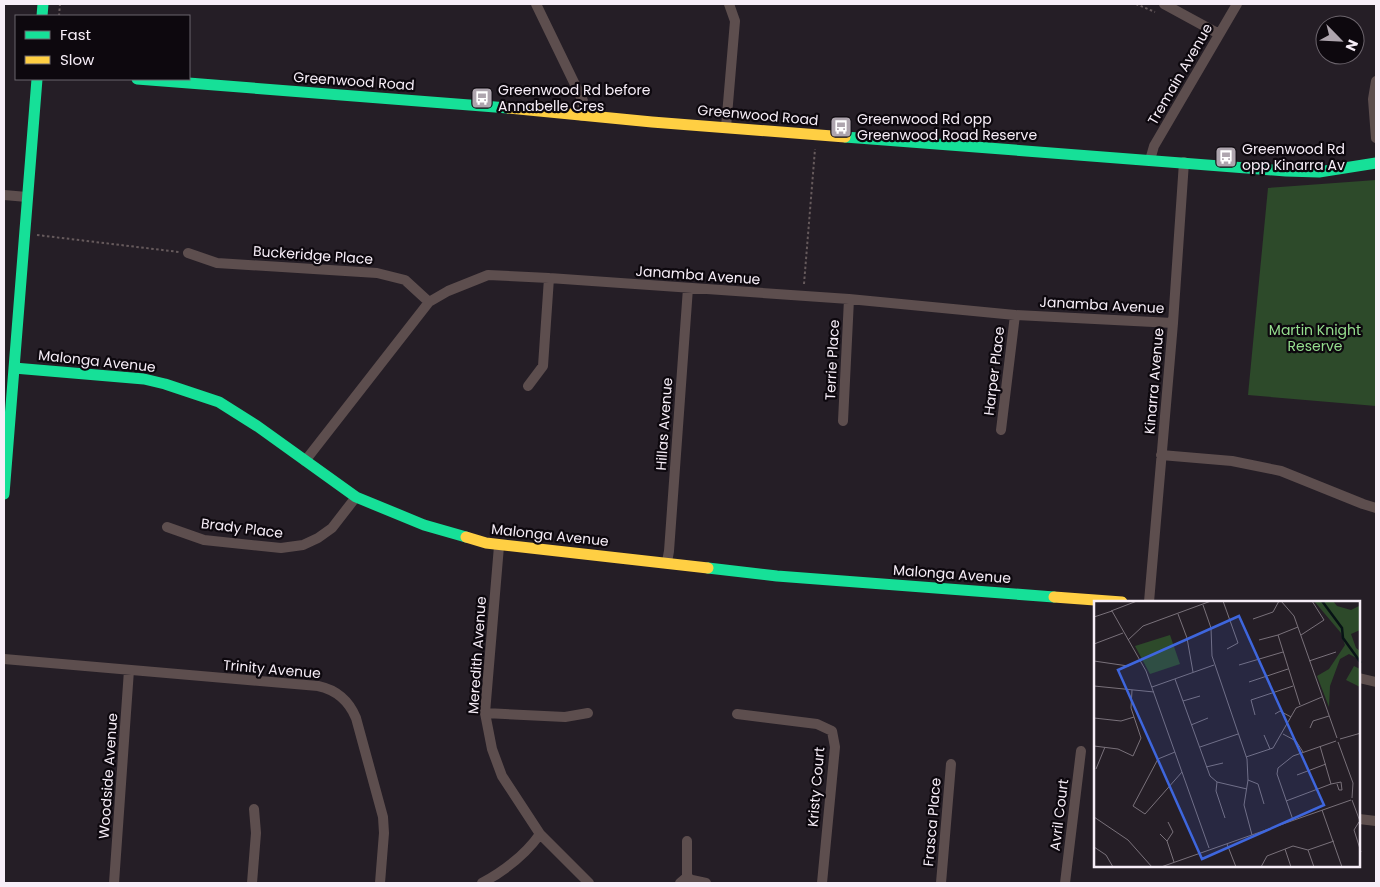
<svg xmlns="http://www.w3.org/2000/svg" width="1380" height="887" font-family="Poppins,sans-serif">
	<rect width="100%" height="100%" fill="#251e26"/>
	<path fill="#2d4a2a" d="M1376 180V406L1248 395 1268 188Z"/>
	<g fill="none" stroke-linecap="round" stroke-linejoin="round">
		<path stroke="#665a5c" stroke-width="2" stroke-dasharray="2.5 2.5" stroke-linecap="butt" d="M1136 4 1155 12
			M59 16 60 4
			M37 235 179 252
			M804 284 815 149"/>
		<path stroke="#5d4e4e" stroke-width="10" d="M536 4 583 101 582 116
			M1164 4 1219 34
			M1376 81 1373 99 1376 138
			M726 127 735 21 729 4
			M1150 160 1154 146 1237 4
			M4 195 27 197
			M188 253 217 263 377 273 405 280 429 302
			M528 386 543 366 549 278
			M843 421 849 299
			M1001 430 1015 315
			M1161 455 1232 461 1281 471 1363 504 1376 508
			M305 461 429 302 448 291 488 275 549 278 849 299 1015 315 1173 323
			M167 527 204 540 281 548 303 545 318 538 332 528 356 497
			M499 546 485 713 492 749 502 776 540 834 589 883
			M667 562 669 551 688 288
			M1149 602 1173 323 1184 162
			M4 659 318 686C337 690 349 701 356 718L383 817 384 833 380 883
			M1359 678 1376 682
			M485 713 565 717 588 713
			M737 714 817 724 832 731 835 747 822 883
			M1359 819 1376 821
			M687 877 692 880 706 883
			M114 883 129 670
			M252 883 256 833 254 809
			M482 883C504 871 526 854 540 834
			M680 883 687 877V841
			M941 883 951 764
			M1065 883 1081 751"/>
		<path stroke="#16e098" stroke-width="11" d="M42 16 43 4
			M137 79 508 108
			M845 137 1286 171 1319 172 1376 163
			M14 368 144 379 165 384 219 402 257 426 356 497 424 525 466 537
			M4 494 37 79
			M708 568 777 576 1054 597"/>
		<path stroke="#ffcf43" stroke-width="11" d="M508 108 652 122 845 137
			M466 537 486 543 708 568
			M1054 597 1122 602"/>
	</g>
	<defs>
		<g id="bus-square" transform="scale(1.125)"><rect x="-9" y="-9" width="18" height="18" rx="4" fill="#aea5ae" stroke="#0d080e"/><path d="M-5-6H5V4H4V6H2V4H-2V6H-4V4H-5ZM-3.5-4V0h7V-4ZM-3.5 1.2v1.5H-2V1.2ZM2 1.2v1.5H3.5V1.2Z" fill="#fff"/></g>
	</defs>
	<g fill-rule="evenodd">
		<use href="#bus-square" x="482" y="98"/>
		<use href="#bus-square" x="841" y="127"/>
		<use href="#bus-square" x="1226" y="157"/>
	</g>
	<g text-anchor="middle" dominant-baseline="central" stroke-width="4.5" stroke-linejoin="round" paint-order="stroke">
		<g font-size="14" fill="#f7eef8" stroke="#0d080e">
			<text transform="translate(1180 74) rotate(-60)">Tremain Avenue</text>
			<text transform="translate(354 81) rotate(4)">Greenwood Road</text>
			<text transform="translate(758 115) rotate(5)">Greenwood Road</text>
			<text transform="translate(313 255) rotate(4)">Buckeridge Place</text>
			<text transform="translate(698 275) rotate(4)">Janamba Avenue</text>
			<text transform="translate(1102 305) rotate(3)">Janamba Avenue</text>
			<text transform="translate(832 360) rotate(-87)">Terrie Place</text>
			<text transform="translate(97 361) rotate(6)">Malonga Avenue</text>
			<text transform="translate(994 371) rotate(-83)">Harper Place</text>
			<text transform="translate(1154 381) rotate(-85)">Kinarra Avenue</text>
			<text transform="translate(664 424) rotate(-86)">Hillas Avenue</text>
			<text transform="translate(242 528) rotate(7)">Brady Place</text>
			<text transform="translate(550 535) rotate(6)">Malonga Avenue</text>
			<text transform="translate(952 574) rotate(4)">Malonga Avenue</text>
			<text transform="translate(477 655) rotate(-86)">Meredith Avenue</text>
			<text transform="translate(272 669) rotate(5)">Trinity Avenue</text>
			<text transform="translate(108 776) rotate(-86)">Woodside Avenue</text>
			<text transform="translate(816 787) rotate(-85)">Kristy Court</text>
			<text transform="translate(1059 815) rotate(-83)">Avril Court</text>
			<text transform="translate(932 822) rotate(-85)">Frasca Place</text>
		</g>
		<g font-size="14" fill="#f7eef8" stroke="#0d080e" text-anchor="start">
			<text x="498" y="90">Greenwood Rd before<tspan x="498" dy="16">Annabelle Cres</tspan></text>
			<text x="857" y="119">Greenwood Rd opp<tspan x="857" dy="16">Greenwood Road Reserve</tspan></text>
			<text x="1242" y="149">Greenwood Rd<tspan x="1242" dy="16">opp Kinarra Av</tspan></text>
		</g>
		<g font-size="14" fill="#95de8e" stroke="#0d080e">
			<text x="1315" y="330">Martin Knight<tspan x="1315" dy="16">Reserve</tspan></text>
		</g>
	</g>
	<g transform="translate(1094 601)">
		<rect width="266" height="266" fill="#251e26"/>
		<path d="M220 0H239L243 5 257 9 265 5 266 8V29L257 33 262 47 266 50V59L255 53 246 58 236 85 235 106 223 75 235 68 251 44 247 32ZM76 34 86 63 56 73 41 45ZM260 65 266 68V86L252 79Z" fill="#2d4a2a"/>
		<path fill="none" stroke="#071215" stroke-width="2.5" d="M228 0 248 27 249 37 267 62"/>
		<path fill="none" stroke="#79717a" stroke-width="1" d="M129 0 144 42 133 48M187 0 200 15 243 137M109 4 117 27 118 55 153 158 154 179 150 204 158 234M17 10 43 0M15 11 18 10 52 70 115 247M84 13 93 37 99 71M0 16 15 11M159 18 179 11 185 0M204 26 184 34 206 104M207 34 230 19 218 0M34 39 49 25 117 0M165 39 184 34M0 43 29 32M0 60 34 65 46 59M215 60 242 51M145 64 189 51M81 78 116 175 123 181 153 188M155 81 194 68M0 85 60 91M58 86 120 64M89 100 106 95M181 113 186 110 197 116M161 114 157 99 199 85M0 117 27 120 40 116M97 124 114 117M216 127 219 120 235 115M189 133 202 140 209 151M170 134 176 148M246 138 267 132M244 141 259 182 258 197M0 145 24 148 39 155 47 137 37 107 38 89M106 146 144 133M81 151 64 158 39 205 51 213 88 171M152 156 179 147 202 107 228 96M112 166 129 162M2 168 11 146M203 174 232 163M154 179 164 183 170 203M123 181 122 190 131 217M237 183 247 181 248 189H245L243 183M258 199 267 223M192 200 237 183 226 145M228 209 248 266M0 216 34 239 58 266M199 219 183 173 184 167 199 155 242 140M265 221 260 229 267 251M66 233 73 240 80 261M73 240 79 231 74 221M133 243 142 266M0 246 12 254 19 266M191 248 197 266M214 249 220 266M67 266 257 199M167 266 173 255 199 245 214 249 240 240"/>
		<path fill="#3e66dd" fill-opacity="0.15" stroke="#3e66dd" stroke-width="2.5" d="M145 15 230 204 108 258 24 69Z"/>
		<rect width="266" height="266" fill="none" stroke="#f7eef8" stroke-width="2.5"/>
	</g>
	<rect width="1380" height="887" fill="none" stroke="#f7eef8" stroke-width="10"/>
	<rect x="15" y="15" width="175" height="65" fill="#0d080e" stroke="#6b646c"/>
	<rect x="25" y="31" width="25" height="8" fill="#16e098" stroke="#6b646c"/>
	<text x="60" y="40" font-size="15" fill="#f7eef8">Fast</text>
	<rect x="25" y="56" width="25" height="8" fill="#ffcf43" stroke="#6b646c"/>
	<text x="60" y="65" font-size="15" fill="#f7eef8">Slow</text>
	<g transform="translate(1340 40) rotate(114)"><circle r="24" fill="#0d080e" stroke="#6b646c"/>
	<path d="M0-4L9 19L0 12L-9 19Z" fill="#aea5ae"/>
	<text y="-8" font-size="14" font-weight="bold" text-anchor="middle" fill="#f7eef8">N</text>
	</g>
</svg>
